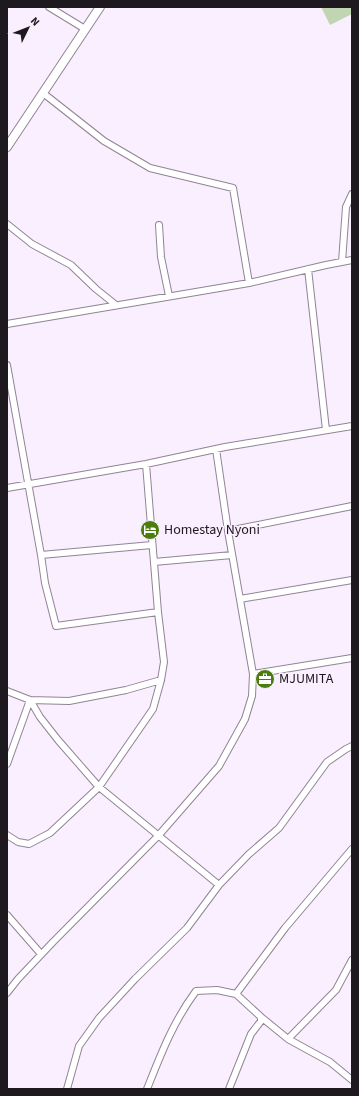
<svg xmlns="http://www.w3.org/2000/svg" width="359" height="1096" font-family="'Source Sans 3',sans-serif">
	<rect width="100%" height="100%" fill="#faeffe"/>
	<path fill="#c1d5b3" d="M321 7H352V14L330 25Z"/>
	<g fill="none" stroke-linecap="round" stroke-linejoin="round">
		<g stroke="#918495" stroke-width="8">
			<path id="minor" d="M49 7 85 29
				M43 93 104 141 150 168 233 188 249 283
				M7 224 32 244 71 265 96 289 116 305
				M159 225 161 257 169 296
				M342 262 346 207 352 194
				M308 269 326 430
				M7 324 249 283 326 265 352 260
				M7 365 41 555 45 583 56 626 158 612
				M7 488 146 464 225 447 352 426
				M228 531 352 506
				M41 555 152 545
				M154 562 232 555
				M240 599 352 580
				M253 674 352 658
				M7 691 30 700 69 701 126 690 161 680
				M30 700 40 717 58 740 99 787 219 885
				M7 764 30 700
				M7 835 18 842 29 844 50 833 99 787 153 709 161 680 164 662 158 612 146 464
				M7 915 41 954
				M7 993 18 979 53 942 158 836 219 766 245 719 252 696 253 674 228 531 216 449
				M261 1017 288 1039 336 990 352 960
				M288 1039 330 1062 352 1080
				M67 1089 79 1046 99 1018 135 979 187 928 219 885 249 854 279 828 327 762 346 749 352 746
				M147 1089C161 1054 173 1022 196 991L217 990 236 994
				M229 1089 251 1034 261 1021V1017L236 994 285 928 352 849"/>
		</g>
		<g stroke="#918495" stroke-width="10">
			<path id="tertiary" d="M7 147 100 7"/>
		</g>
		<use href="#minor" stroke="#fff" stroke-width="6"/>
		<use href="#tertiary" stroke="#fff" stroke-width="8"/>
	</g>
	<defs>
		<g id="hotel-disc" transform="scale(1)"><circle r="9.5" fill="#4a7d0e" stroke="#faeffe"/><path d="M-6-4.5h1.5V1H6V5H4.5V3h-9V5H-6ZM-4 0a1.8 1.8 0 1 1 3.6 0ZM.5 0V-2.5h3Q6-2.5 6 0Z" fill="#fff"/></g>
		<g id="office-disc" transform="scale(1)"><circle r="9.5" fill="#4a7d0e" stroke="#faeffe"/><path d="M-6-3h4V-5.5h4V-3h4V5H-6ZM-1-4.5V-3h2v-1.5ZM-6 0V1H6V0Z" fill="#fff"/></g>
	</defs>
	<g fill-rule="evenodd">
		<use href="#hotel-disc" x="150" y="530"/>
		<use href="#office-disc" x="265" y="679"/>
	</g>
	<g text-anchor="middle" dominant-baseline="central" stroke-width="3" stroke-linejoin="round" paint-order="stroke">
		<g font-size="14" fill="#1d191f" stroke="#faeffe" text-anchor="start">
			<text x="164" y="530">Homestay Nyoni</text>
			<text x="279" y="679">MJUMITA</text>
		</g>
	</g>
	<rect width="359" height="1096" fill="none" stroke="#1d191f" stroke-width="16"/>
	<g transform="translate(28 28) rotate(47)" stroke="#faeffe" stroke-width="3" paint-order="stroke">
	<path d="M0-3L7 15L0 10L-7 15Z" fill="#1d191f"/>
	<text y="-6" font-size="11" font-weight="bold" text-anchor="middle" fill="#1d191f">N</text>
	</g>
</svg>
